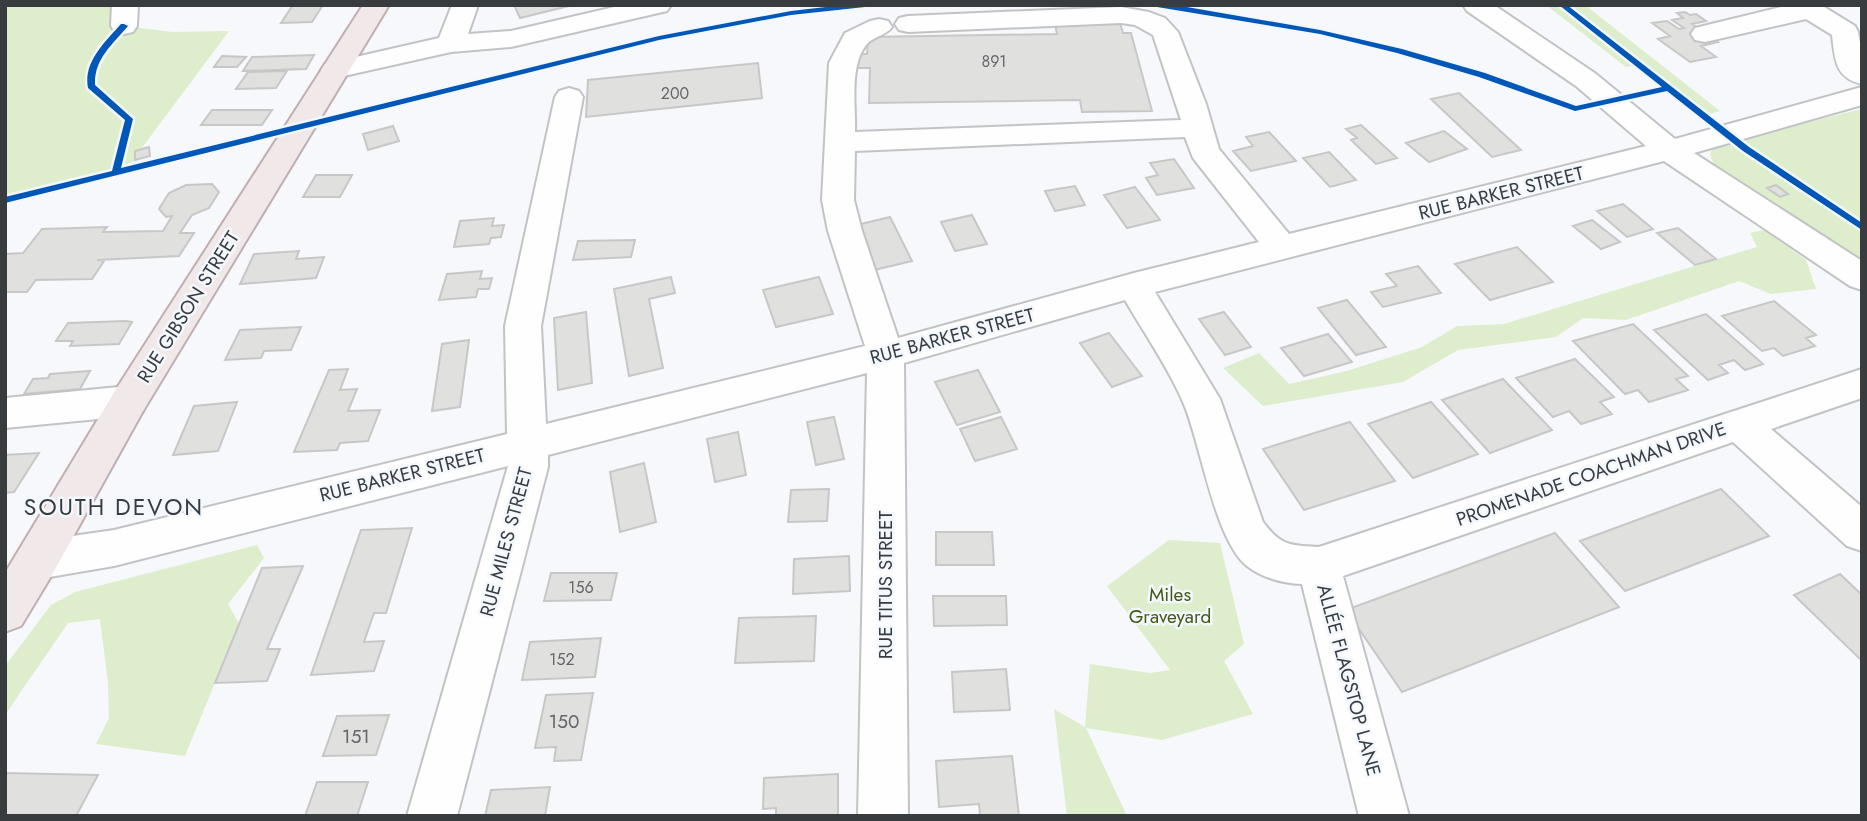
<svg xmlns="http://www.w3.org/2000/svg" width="1867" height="821" font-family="Jost,sans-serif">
	<rect width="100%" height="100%" fill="#f6f8fb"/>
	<path fill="#deedcc" d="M5 5H125V26L172 32 229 31 141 149 135 151V160L116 173 5 201Z
		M1546 5H1585L1720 111 1710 114 1642 64 1626 67Z
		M1862 109V259L1849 257 1714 165 1710 155 1712 149 1719 144Z
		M1764 230 1806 260 1816 289 1771 294 1739 281 1626 320 1583 318 1556 337 1458 350 1403 382 1263 406 1223 368 1259 353 1289 384 1347 371 1422 347 1457 326 1504 324 1757 247 1750 233Z
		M1169 540 1220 543 1244 644 1224 661 1253 714 1162 740 1086 728 1127 816H1067L1054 709 1085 727 1090 664 1150 673 1170 670 1107 586Z
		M257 545 264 558 228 604 239 624 185 756 96 744 109 718 108 683 100 619 68 623 5 715V666L51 605 75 592Z"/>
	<path fill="#e0e0df" stroke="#c8c7c7" stroke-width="2" d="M293 5H323L312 22 281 23Z
		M514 5H573L520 18Z
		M1685 12 1690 15 1696 14 1706 21 1692 24 1718 42 1701 46 1716 57 1690 62 1658 39 1670 36 1652 23 1667 21 1679 29 1684 28 1672 20 1683 18 1677 13Z
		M1120 23 1123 33H1131L1152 111 1082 112 1080 100 869 103 870 68H849L850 54H867L868 37 1057 34 1055 24Z
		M314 55 306 69 243 71 252 57Z
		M222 56 246 57 237 67H214Z
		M758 63 762 98 586 117 588 80Z
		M287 71 276 88 236 89 248 72Z
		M1459 93 1521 150 1492 157 1431 99Z
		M212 110H272L262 125H201Z
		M1361 125 1397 158 1376 164 1351 140 1357 138 1346 129Z
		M393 126 399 141 368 150 363 134Z
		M1444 131 1467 149 1429 162 1406 143Z
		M1269 132 1296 161 1251 171 1233 151 1253 146 1246 137Z
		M149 147 150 156 135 160V151Z
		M1329 152 1356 180 1330 187 1303 158Z
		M1174 159 1194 188 1157 195 1146 178 1158 175 1150 163Z
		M316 175H352L340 197H303Z
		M212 184 219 192 209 208 192 215 180 233H194L179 256 97 260 104 261 92 279 36 280 27 292H5V254L23 253 42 229 107 227 103 232 163 231 172 216 166 217 159 209 169 193 186 185Z
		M1776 185 1788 194 1780 197 1767 188Z
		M1075 186 1085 205 1055 211 1045 191Z
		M1135 187 1160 220 1127 228 1104 195Z
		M1623 204 1653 229 1627 237 1597 211Z
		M972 215 987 244 955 251 941 222Z
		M890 217 912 261 874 270 853 226Z
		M494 218 492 226 504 225 501 237 491 238 489 244 454 247 460 221Z
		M1592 220 1620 242 1601 249 1573 226Z
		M1678 228 1716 259 1695 265 1657 233Z
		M635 240 631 257 573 260 578 241Z
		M1517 247 1553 282 1490 300 1455 264Z
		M299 251 296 259 324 257 316 278 240 284 254 254Z
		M1418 266 1441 293 1383 307 1371 292 1397 286 1386 274Z
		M482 271 480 279 492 278 489 289H478L476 297 439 300 447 274Z
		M671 277 675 293 649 299 663 368 629 376 614 289Z
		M819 277 833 314 776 327 763 290Z
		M1347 300 1386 347 1356 355 1318 308Z
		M1774 301 1816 335 1806 338 1815 346 1783 356 1774 348 1762 351 1722 316Z
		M586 312 592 383 558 390 554 318Z
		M1224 312 1251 347 1225 355 1199 319Z
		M1706 314 1763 364 1745 370 1734 360 1719 365 1728 373 1708 380 1654 330Z
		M126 321 132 322 119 344 70 346 73 341H56L68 323Z
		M1633 324 1688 376 1676 379 1688 390 1649 402 1638 390 1625 394 1573 341Z
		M301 327 291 350 264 351 261 358 225 360 240 330Z
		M1109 333 1142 376 1112 387 1080 343Z
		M1328 334 1352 362 1304 376 1281 348Z
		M469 340 460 407 432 411 442 344Z
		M1575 359 1614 397 1600 402 1612 414 1581 424 1569 411 1553 417 1516 378Z
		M348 369 340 390 357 389 348 411 380 410 368 441 340 443 337 450 294 452 329 370Z
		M978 370 1000 412 957 425 935 382Z
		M90 371 80 389 24 394 33 379 48 378 50 374Z
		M1503 379 1552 430 1490 453 1442 400Z
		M237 402 218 451 173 455 194 406Z
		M1431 402 1478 454 1413 478 1368 424Z
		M834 417 844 459 816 465 807 422Z
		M1001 417 1017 449 975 461 960 429Z
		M1350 422 1395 481 1304 510 1263 449Z
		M738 432 746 475 715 482 707 439Z
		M39 453 14 492 5 493V455Z
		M644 463 656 522 620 532 610 472Z
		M829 489 827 521 788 522 791 490Z
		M1721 489 1769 536 1625 591 1580 541Z
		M412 528 386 613H374L364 642 384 641 374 671 311 675 361 530Z
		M936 532H992L994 565H936Z
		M1555 533 1619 607 1402 692 1346 610Z
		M849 556 850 591 793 594 794 559Z
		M303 566 267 649H280L267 681 215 683 262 568Z
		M551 573H617L611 600 544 601Z
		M1840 574 1862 595V661L1794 595Z
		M933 596H1006L1007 625 934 626Z
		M816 616 814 661 735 663 739 618Z
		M601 638 595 677 522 680 530 642Z
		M1006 669 1010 710 954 712 952 672Z
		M593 693 581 760 554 761 556 747 535 748 546 695Z
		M389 715 376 755 323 756 337 716Z
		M1012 756 1019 816H980L979 804 939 807 936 761Z
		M5 773 98 775 76 816H5Z
		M838 774V816H776V808L763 809 764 778Z
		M317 782H368L357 816H305Z
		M550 787 545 816H485L491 790Z"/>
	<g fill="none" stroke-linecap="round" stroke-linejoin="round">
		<g stroke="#c1c3c5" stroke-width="4">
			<path id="minor" d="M112 5H138L137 26 133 32 124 34 115 32 111 26Z
				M452 5H478L468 34 511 31 623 5H671L667 11 511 47 451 52 335 78 325 76 321 70 325 64 439 38Z
				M1463 5H1494L1596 74 1675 139 1862 87V105L1694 153 1862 261V290L1850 286 1664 161 1155 292 1220 399 1263 522C1282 547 1290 545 1319 547L1862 369V398L1771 429 1862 507V551L1847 546 1733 442 1343 576 1409 816H1359L1302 584C1283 583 1262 578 1247 566 1214 539 1201 443 1183 402 1168 367 1144 333 1125 300L904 363 908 816H858L867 373 548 455V467L457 816H407L508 466 114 566 38 579 23 573 16 560 23 547 38 541 114 530 507 434 505 326 555 97 559 91 569 88 579 91 583 97 541 326 546 424 865 346 828 231 822 200 829 63 845 33 870 21 879 19 888 21 892 27C886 36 873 36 866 45 849 67 856 106 855 132L1181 120 1153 35 1135 25 1121 23 908 32 899 30 895 24 899 18 908 16 1121 7 1149 12 1165 18 1178 32 1206 104 1219 149 1289 234 1646 146 1576 86 1467 11ZM1185 137 1193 158 1259 242 1134 273 898 338 862 231 854 200 855 151Z
				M1789 5H1821L1855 26 1858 32 1862 53V84C1835 78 1835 60 1832 35L1806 19 1705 42 1695 40 1691 34 1695 28Z
				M129 386 143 391 148 401 143 411 129 416 5 428V398Z"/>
		</g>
		<g stroke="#bfafb2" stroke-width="4">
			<path id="major" d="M363 5H389L143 411 53 573 21 626 5 632V573L115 391Z"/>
		</g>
		<use href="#minor" fill="#fefefe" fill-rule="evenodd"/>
		<use href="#major" fill="#f1e8e9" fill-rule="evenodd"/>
		<g stroke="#f3f7fe" stroke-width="5">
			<path id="cycleway" d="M843 5H868L865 7 791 15 659 40 5 203V197L112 171 125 120 88 88C83 62 105 42 121 24H124L128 26C112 45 94 59 95 85L133 119 121 168 659 36 791 11Z
				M1145 5 1181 6 1320 30 1402 49 1485 73 1576 106 1662 87 1559 5H1567L1749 147 1862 223V230L1743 151 1667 91 1575 111 1479 77 1397 53 1320 34Z"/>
		</g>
		<use href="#cycleway" fill="#0057b8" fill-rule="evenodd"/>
	</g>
	<g text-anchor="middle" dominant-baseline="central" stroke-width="5" stroke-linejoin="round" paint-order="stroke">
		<g font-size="16" fill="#646668">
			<text x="994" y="61">891</text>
			<text x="675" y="93">200</text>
			<text x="581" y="587">156</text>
			<text x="562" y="659">152</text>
		</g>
		<g font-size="19" fill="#393c3f" stroke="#f3f7fe">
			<text transform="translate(1501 193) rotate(-14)">RUE BARKER STREET</text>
			<text transform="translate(188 307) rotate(-58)">RUE GIBSON STREET</text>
			<text transform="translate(952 336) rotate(-15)">RUE BARKER STREET</text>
			<text transform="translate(1591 474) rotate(-19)">PROMENADE COACHMAN DRIVE</text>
			<text transform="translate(402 475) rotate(-14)">RUE BARKER STREET</text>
			<text transform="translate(506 542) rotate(-75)">RUE MILES STREET</text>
			<text transform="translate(885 585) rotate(-90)">RUE TITUS STREET</text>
			<text transform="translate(1349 680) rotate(75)">ALLÉE FLAGSTOP LANE</text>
		</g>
		<g font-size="19" fill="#445a13" stroke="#f3f7fe">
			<text x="1170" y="594">Miles<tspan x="1170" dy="22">Graveyard</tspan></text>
		</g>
		<g font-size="19" fill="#646668">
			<text x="564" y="721">150</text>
			<text x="356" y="736">151</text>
		</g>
		<g font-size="23" letter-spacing="2" fill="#393c3f" stroke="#f3f7fe">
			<text x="114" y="507">SOUTH DEVON</text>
		</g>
	</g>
	<rect width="1867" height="821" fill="none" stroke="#393c3f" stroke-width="14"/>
</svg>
